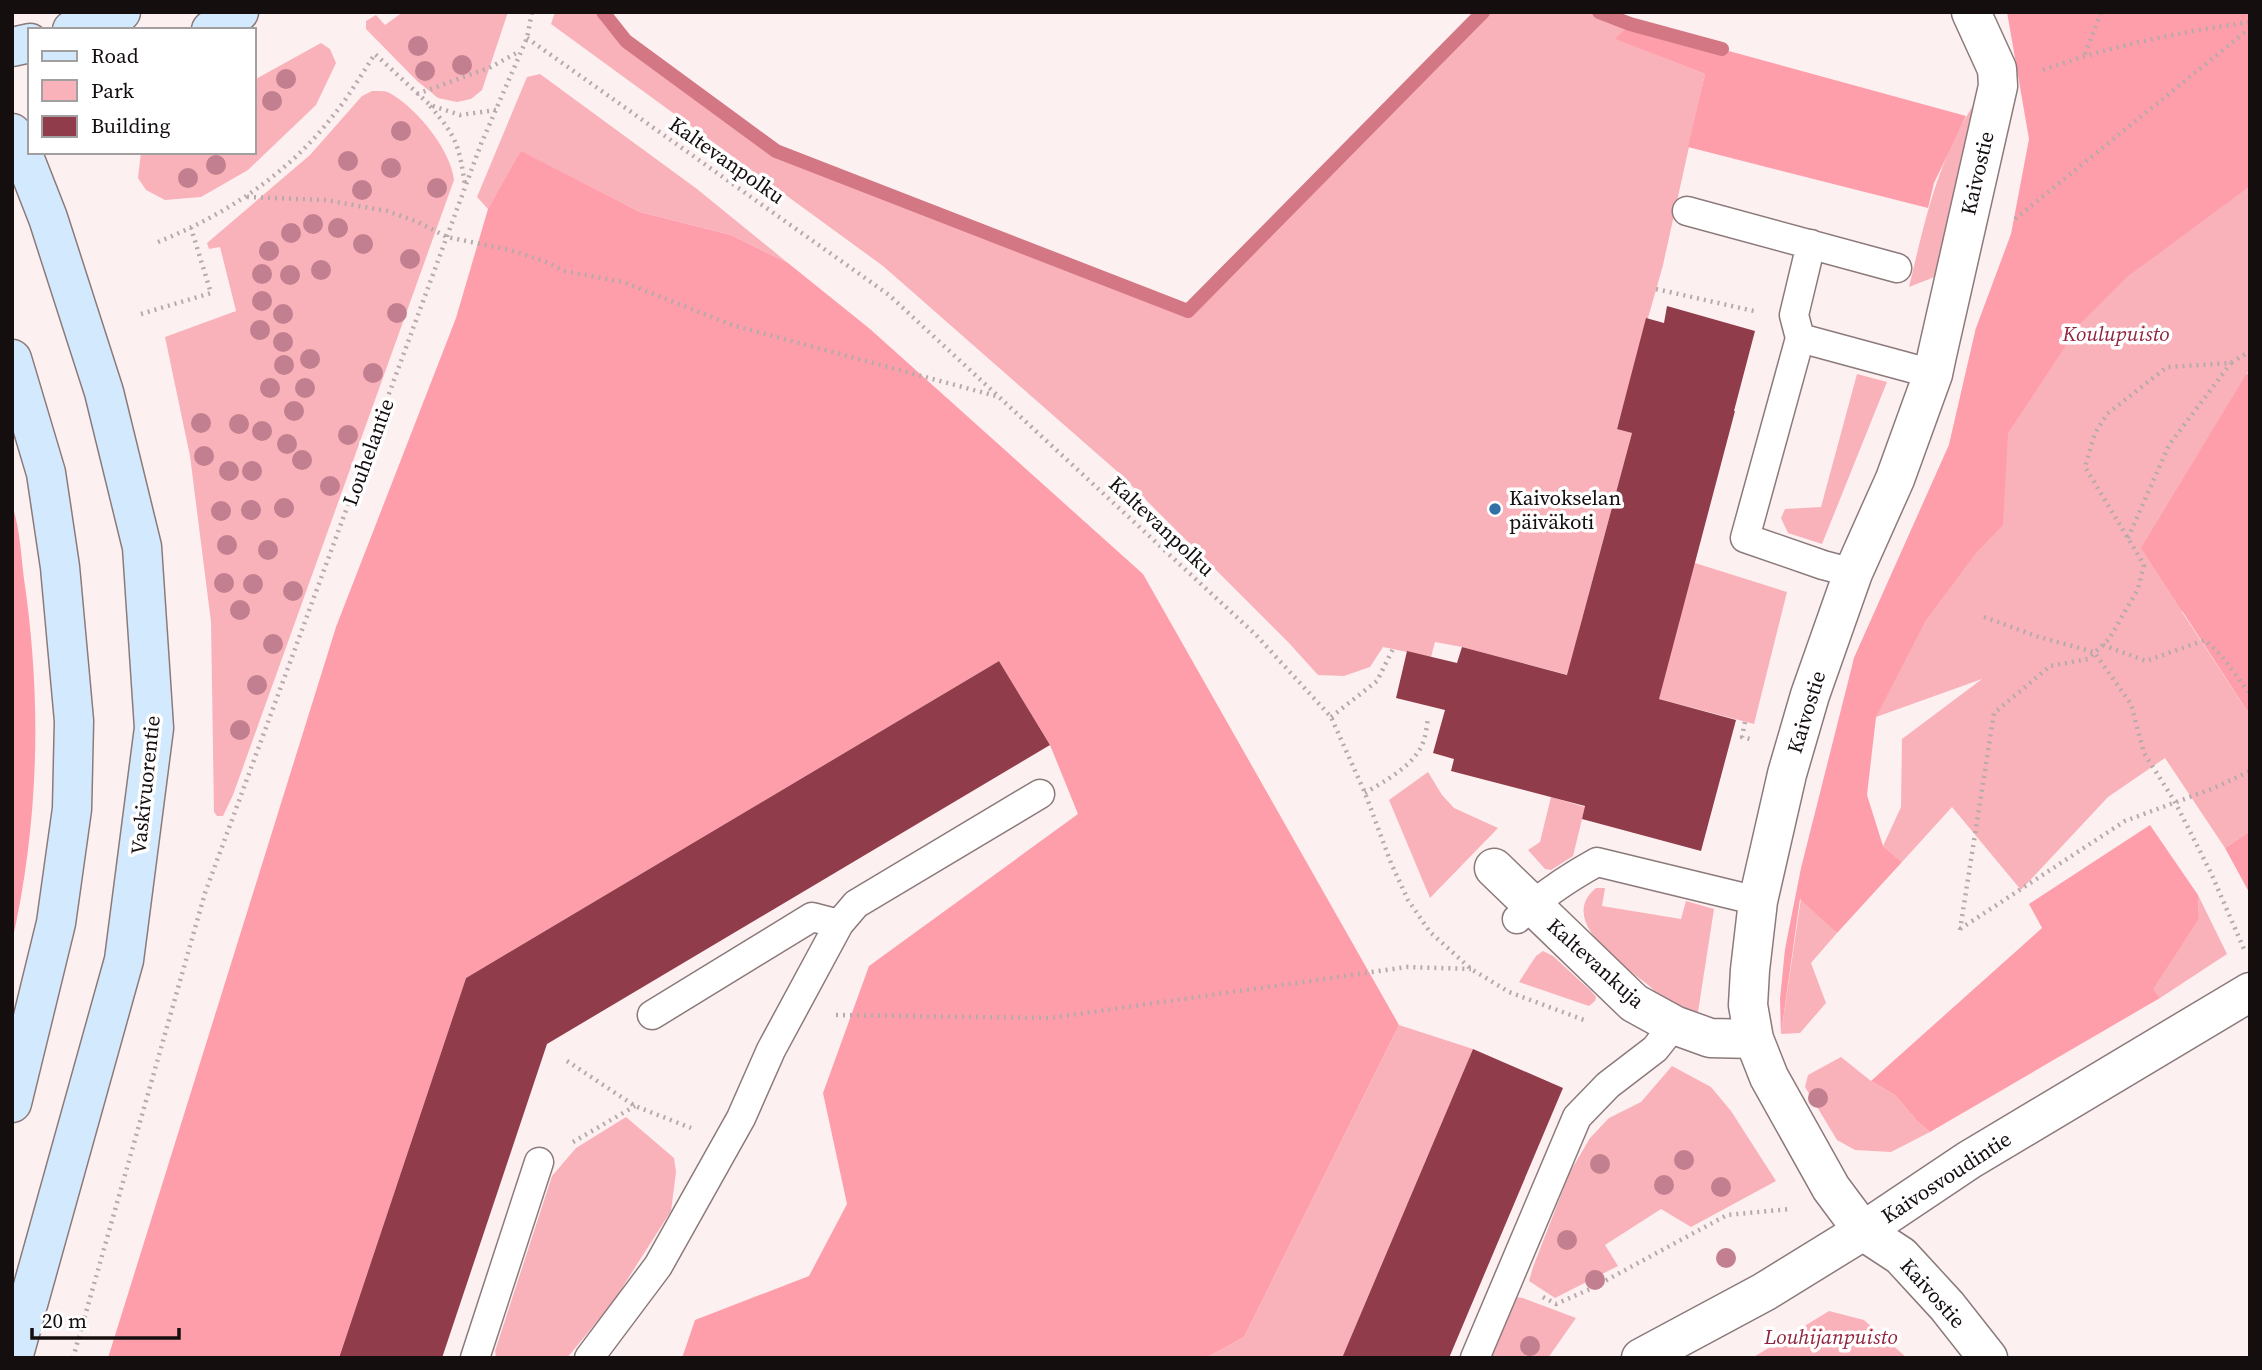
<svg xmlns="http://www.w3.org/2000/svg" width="2262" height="1370" font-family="'Source Serif 4',serif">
	<rect width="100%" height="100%" fill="#fdf0f1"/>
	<path fill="#fab2ba" d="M403 12H508L482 90 471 99 457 102 438 98 417 81 366 29V21L376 15 385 25Z
		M555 12H603L626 41 776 151 1188 311 1483 12H1599L1630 24 1616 39 1705 74 1663 265 1617 428 1632 433 1579 630 1695 563 1787 592 1754 724 1462 647 1435 642 1431 657 1383 647 1370 667 1344 676 1318 675 1289 643 1119 473 883 266 551 24Z
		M321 43 330 49 336 63 316 105 248 170 201 197 165 200 146 190 138 178 141 152H254V80Z
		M540 74 697 189 788 263 731 235 640 212 522 152 488 209 477 197 527 77Z
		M372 91C380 91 387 90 393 95 419 111 451 151 454 180L233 795 223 816H217L214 812 211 622 190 456 165 337 236 311 220 247 209 249 207 243 310 155 362 96Z
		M1980 95 1937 276 1909 287C1926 217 1938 156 1980 95Z
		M2250 102V371L2247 373 2182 612 2250 715V831L2225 848 2165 758 2108 797 2021 890 1952 807 1902 862 1883 846 1901 807 1902 739 1982 679 1876 717 1834 792 1854 658 1949 445 1976 328Z
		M1857 374 1887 382 1822 544 1788 533 1781 518 1785 509 1821 507Z
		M1428 772 1442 795 1454 808 1498 828 1430 898 1389 800Z
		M1551 797 1585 807 1573 856 1551 870 1545 869 1528 850 1540 842Z
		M1596 888H1605L1602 906 1681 919 1686 901 1714 909 1698 1012C1693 1012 1686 1013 1681 1011 1670 1007 1656 992 1647 984 1623 966 1556 920 1596 888Z
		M2198 895 2227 954 2160 998 2152 989 2199 919Z
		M1801 898 1837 933 1811 963 1826 1003 1800 1033 1781 1034Z
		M1543 951 1553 956 1591 991 1596 997 1595 1001 1589 1006 1519 982 1536 956Z
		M1399 1025 1473 1049 1342 1358H1206L1244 1337Z
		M1841 1057 1871 1081 1895 1095 1918 1122 1930 1132 1891 1152 1855 1150 1837 1140 1805 1087 1808 1075Z
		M1672 1066 1711 1087 1731 1111 1776 1181 1691 1227 1661 1209 1605 1245 1618 1266 1555 1298 1529 1281 1533 1267 1570 1172 1590 1138 1609 1118 1641 1102Z
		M626 1117 674 1158 676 1172 671 1211 613 1302 567 1358H496L495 1351 552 1176 576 1148Z
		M1515 1297 1523 1298 1576 1318 1548 1358H1485Z
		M1829 1311 1864 1320 1907 1358H1752Z"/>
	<path fill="#fe9eaa" d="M2007 12H2250V186L2127 277 2080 324 2008 433 2003 525 1976 553 1926 620 1876 717 1867 795 1883 846 1902 862 1837 933 1800 899 1781 1034 1780 999 1785 949 1801 868 1854 658 1949 445 1976 328 2011 234 2029 139Z
		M1630 24 1966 116 1934 183 1928 208 1688 147 1705 74 1615 39Z
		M521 151 640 212 731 235 788 263 870 329 1143 574 1399 1025 1244 1337 1206 1358H682L695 1320 809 1276 847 1204 823 1093 869 966 1078 814 1050 745 999 661 466 978 339 1358H108L336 627 456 318 488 209Z
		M2247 373 2250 377V715L2141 548Z
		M12 505C20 528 21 555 24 579 42 700 39 822 12 942Z
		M2150 825 2198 895 2199 919 2153 989 2160 998 1930 1132 1918 1122 1895 1095 1871 1081 2042 928 2029 904Z
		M2250 831V894L2225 848Z"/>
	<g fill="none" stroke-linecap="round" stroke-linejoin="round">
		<path stroke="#d37784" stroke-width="14" d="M603 12 626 41 776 151 1188 311 1483 12
			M1599 12 1630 24 1722 49"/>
	</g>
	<path fill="#913c4b" d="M1667 306 1755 331 1734 411H1735L1659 699 1736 720 1701 851 1582 819 1585 806 1451 771 1454 759 1433 753 1445 710 1396 698 1407 651 1457 663 1462 647 1567 675 1632 433 1617 429 1646 318 1664 323Z
		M999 661 1050 745 547 1044 442 1358H339L466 978Z
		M1473 1049 1563 1088 1449 1358H1342Z"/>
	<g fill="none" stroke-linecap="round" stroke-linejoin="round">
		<g stroke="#8c7a7b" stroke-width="31">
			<path id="service" d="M1687 211 1897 268
				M1800 338 1794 315 1811 244
				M1853 573 1823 565 1745 538 1800 338 1933 374
				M1517 919C1541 896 1568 878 1597 862L1758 901
				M652 1015 812 917 839 924
				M475 1358 539 1162
				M589 1358 658 1266 741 1118 771 1050 839 924 856 904 1040 794
				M1475 1358 1577 1117 1608 1085 1655 1049 1674 1025"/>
		</g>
		<g stroke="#8c7a7b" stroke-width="41">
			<path id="minor" d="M1971 12 1997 69 1998 86 1937 355 1933 374 1895 479 1853 573 1810 695 1787 774 1758 901 1750 970 1748 1005 1754 1039 1769 1077 1831 1188 1863 1231 1901 1256 1947 1306 1988 1358
				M1494 868 1634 1003 1674 1025 1710 1038 1754 1039
				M1641 1358 1764 1292 1863 1231 1969 1160 2250 992"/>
		</g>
		<g stroke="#8c7a7b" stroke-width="41">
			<path id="secondary" d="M72 30 121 12
				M211 30 239 12
				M12 47 30 43
				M12 133 21 149 48 218 104 392 142 547 154 728 124 960 13 1358
				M12 359 46 473 60 567 74 721 72 809 56 923 12 1103"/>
		</g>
		<path stroke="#b6aaab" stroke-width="4.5" stroke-dasharray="2 5" stroke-linecap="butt" d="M527 38 889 295 1256 635 1331 717 1365 793 1391 863 1408 900 1430 932 1471 969 1509 992 1584 1020
			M2085 54 2101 12
			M2043 70C2109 46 2180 32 2250 22
			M417 94 491 67 520 51
			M430 106C457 137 459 146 465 185
			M247 197 325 200 387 211 418 222 447 237 510 250 544 261 564 271 623 282 732 325 996 396
			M2015 219 2250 28
			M158 242C225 215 287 175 332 117 348 98 361 75 375 54L430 105 460 115 496 110
			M1656 289 1754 311
			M141 314 211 293 191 228
			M2128 538 2169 445 2231 363
			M1984 617 2039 637 2094 652 2131 704 2144 753 2175 802 2211 873 2244 949
			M2103 645 2146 661 2205 640 2221 655 2250 694
			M1331 717 1377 681 1393 649
			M1745 722 1742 737 1750 739
			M1365 793C1386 780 1416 765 1424 740 1426 733 1427 725 1428 718
			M1960 929 2125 821 2214 788 2250 771
			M1960 930 1994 713 2050 666 2088 659 2109 639 2138 589 2144 565 2085 467 2095 433 2107 414 2167 367 2231 363 2250 351
			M836 1015 1050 1018 1407 967 1471 969
			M567 1061 635 1106 691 1128
			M573 1142 635 1106
			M1543 1297 1556 1304 1590 1289 1727 1215 1790 1209
			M73 1358 205 893 481 144 527 38 532 12"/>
		<use href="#service" stroke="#fff" stroke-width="28"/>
		<use href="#minor" stroke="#fff" stroke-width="38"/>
		<use href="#secondary" stroke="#d3eafe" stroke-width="38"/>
	</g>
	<g fill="#c27f8f">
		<circle cx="418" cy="46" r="10"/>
		<circle cx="462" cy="65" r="10"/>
		<circle cx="425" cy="71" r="10"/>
		<circle cx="286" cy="79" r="10"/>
		<circle cx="272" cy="101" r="10"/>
		<circle cx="401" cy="131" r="10"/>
		<circle cx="348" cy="161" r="10"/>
		<circle cx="216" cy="165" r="10"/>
		<circle cx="391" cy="168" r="10"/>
		<circle cx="188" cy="178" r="10"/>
		<circle cx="437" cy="188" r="10"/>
		<circle cx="362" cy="190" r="10"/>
		<circle cx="313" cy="224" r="10"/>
		<circle cx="338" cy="228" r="10"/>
		<circle cx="291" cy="233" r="10"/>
		<circle cx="363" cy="244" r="10"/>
		<circle cx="269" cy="251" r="10"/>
		<circle cx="410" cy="259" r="10"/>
		<circle cx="321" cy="270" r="10"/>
		<circle cx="262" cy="274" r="10"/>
		<circle cx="290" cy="275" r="10"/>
		<circle cx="262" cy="301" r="10"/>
		<circle cx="397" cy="313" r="10"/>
		<circle cx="283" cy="314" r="10"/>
		<circle cx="260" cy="330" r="10"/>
		<circle cx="283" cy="342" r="10"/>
		<circle cx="310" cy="359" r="10"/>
		<circle cx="284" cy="365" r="10"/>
		<circle cx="373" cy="373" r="10"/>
		<circle cx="270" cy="388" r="10"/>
		<circle cx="305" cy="388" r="10"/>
		<circle cx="294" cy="411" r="10"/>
		<circle cx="201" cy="423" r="10"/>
		<circle cx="239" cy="424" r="10"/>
		<circle cx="262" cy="431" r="10"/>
		<circle cx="348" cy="435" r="10"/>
		<circle cx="287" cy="444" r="10"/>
		<circle cx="204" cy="456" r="10"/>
		<circle cx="302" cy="460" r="10"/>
		<circle cx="229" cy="471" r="10"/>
		<circle cx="252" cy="471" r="10"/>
		<circle cx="330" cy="486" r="10"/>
		<circle cx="284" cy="508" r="10"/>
		<circle cx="251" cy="510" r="10"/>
		<circle cx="221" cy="511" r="10"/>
		<circle cx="227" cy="545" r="10"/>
		<circle cx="268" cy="550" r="10"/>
		<circle cx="224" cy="583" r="10"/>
		<circle cx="253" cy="584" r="10"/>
		<circle cx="293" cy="591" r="10"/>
		<circle cx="240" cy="610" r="10"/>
		<circle cx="273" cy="644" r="10"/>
		<circle cx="257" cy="685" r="10"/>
		<circle cx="240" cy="730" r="10"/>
		<circle cx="1818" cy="1098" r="10"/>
		<circle cx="1684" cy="1160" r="10"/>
		<circle cx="1600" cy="1164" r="10"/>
		<circle cx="1664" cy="1185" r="10"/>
		<circle cx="1721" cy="1187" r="10"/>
		<circle cx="1567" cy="1240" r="10"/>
		<circle cx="1726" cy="1258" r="10"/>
		<circle cx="1595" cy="1280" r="10"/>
		<circle cx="1530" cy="1346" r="10"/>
	</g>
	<circle fill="#3072a8" stroke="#fff" stroke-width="2.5" cx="1495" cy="509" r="7"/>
	<g text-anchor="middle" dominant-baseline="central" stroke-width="7" stroke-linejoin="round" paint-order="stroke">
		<g font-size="21" fill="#150e0f" stroke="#fff">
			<text transform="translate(727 160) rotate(35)">Kaltevanpolku</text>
			<text transform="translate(1977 173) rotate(-77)">Kaivostie</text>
			<text transform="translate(368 452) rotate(-70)">Louhelantie</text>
			<text transform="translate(1162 526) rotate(43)">Kaltevanpolku</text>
			<text transform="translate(1806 712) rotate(-73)">Kaivostie</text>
			<text transform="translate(145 785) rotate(-84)">Vaskivuorentie</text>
			<text transform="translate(1596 963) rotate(42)">Kaltevankuja</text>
			<text transform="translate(1946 1177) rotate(-33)">Kaivosvoudintie</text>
			<text transform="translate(1933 1293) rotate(48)">Kaivostie</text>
		</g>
		<g font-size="21" font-style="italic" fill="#91233e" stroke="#fff">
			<text x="2116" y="333">Koulupuisto</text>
			<text x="1831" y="1336">Louhijanpuisto</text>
		</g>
		<g font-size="21" fill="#150e0f" stroke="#fff" text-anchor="start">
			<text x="1509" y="497">Kaivokselan<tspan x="1509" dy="24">päiväkoti</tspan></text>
		</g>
	</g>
	<rect width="2262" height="1370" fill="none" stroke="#150e0f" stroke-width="28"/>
	<rect x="28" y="28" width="228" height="126" fill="#ffffff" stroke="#a19f9f" stroke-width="2"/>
	<rect x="42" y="51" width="35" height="10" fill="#d3eafe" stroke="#a19f9f" stroke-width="2"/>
	<text x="91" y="63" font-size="21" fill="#150e0f">Road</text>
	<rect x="42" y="80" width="35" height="21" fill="#fab2ba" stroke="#a19f9f" stroke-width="2"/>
	<text x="91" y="98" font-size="21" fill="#150e0f">Park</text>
	<rect x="42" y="116" width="35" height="21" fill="#913c4b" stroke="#a19f9f" stroke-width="2"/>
	<text x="91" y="133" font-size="21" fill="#150e0f">Building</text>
	<path d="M32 1328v10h147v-10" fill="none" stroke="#150e0f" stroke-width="3.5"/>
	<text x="42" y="1328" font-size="21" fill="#150e0f" stroke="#ffffff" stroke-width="5" paint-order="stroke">20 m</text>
</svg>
